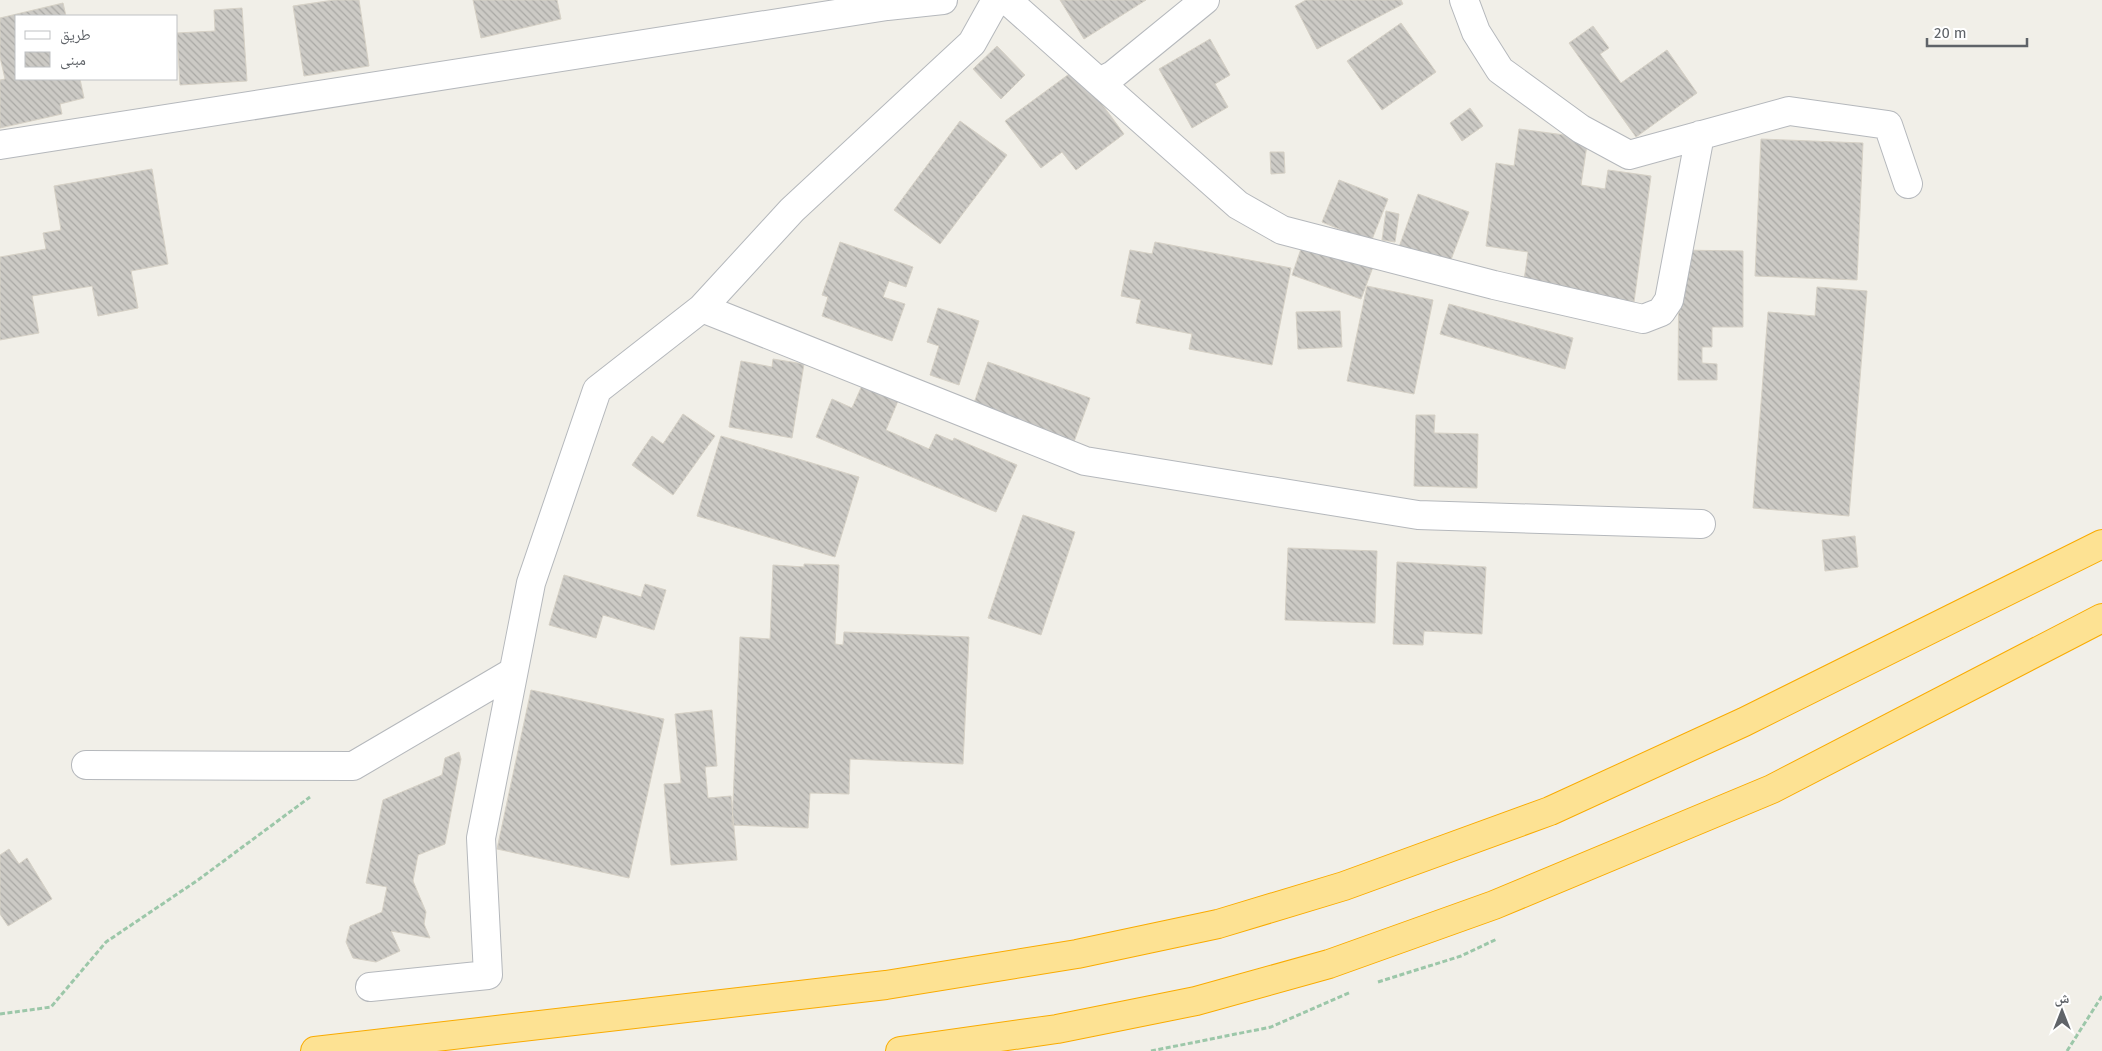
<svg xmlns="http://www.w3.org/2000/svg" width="2102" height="1051" font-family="'Fira Sans','Noto Naskh Arabic',sans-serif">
	<defs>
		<pattern id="building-back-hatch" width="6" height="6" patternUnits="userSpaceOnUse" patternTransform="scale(1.25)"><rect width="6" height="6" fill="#cccac5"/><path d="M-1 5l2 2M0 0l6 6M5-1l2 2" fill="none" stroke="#a9a8a4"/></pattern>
	</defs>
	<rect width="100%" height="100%" fill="#f1efe8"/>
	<path fill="url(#building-back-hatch)" stroke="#d6d1c6" d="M334 0H359L369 66 304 76 293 6Z
		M473 0H557L561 19 481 38Z
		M1060 0H1146L1084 39Z
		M1306 0H1401L1403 4 1317 49 1295 6Z
		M63 3 66 16H16V79H80L84 98 60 104 62 114 0 128V80L5 79 0 57V18Z
		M242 8 247 81 180 85 177 33 215 31 214 10Z
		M1401 23 1436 72 1382 110 1347 61Z
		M1593 26 1609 48 1600 54 1621 83 1667 50 1697 93 1636 137 1569 43Z
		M1210 39 1230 75 1215 84 1228 107 1192 128 1159 69Z
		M997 46 1025 75 1001 99 973 69Z
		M1076 69 1124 134 1076 170 1062 152 1041 168 1005 121Z
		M1470 108 1483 126 1462 141 1450 123Z
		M960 121 1007 155 940 244 894 210Z
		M1519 129 1588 138 1581 185 1605 189 1608 170 1651 176 1634 302 1523 287 1528 252 1486 246 1496 163 1514 166Z
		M1761 139 1863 143 1857 280 1755 276Z
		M1270 152H1284L1285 173 1271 174Z
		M152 169 168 264 131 271 138 308 98 316 92 286 32 296 39 333 0 340V257L46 249 43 233 61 230 54 186Z
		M1339 180 1388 199 1371 242 1322 222Z
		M1418 194 1469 212 1449 265 1399 247Z
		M1386 211 1399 214 1395 242 1382 240Z
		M840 242 913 267 906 287 889 281 883 297 905 304 892 341 822 316 828 297 822 295Z
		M1155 242 1291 268 1272 365 1189 349 1192 334 1136 323 1141 300 1121 296 1130 250 1152 254Z
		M1303 243 1373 267 1361 299 1292 275Z
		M1679 250 1743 251V327H1712V347H1702V363L1717 364V380H1678Z
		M1367 286 1433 300 1414 394 1347 381Z
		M1817 287 1867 291 1849 516 1753 508 1768 312 1815 316Z
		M1449 304 1573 338 1565 369 1440 334Z
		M938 308 979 321 959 385 930 375 939 346 927 342Z
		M1340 311 1342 347 1298 349 1296 312Z
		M773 359 804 364 792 438 729 427 741 361 772 367Z
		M988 362 1090 398 1071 450 970 415Z
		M864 381 900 396 886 430 929 449 936 434 953 441 954 438 1017 465 996 512 816 437 832 399 852 408Z
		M683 414 715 436 673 495 632 465 652 436 663 444Z
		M1416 415H1435L1434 433 1478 434 1477 488 1414 486Z
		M721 436 859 477 835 557 697 516Z
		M1023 515 1075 532 1041 635 988 618Z
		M1855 536 1858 567 1825 571 1822 540Z
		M1288 548 1377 551 1375 623 1285 620Z
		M1397 562 1486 567 1482 634 1424 631 1423 645 1393 644Z
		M804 564 839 565 835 644 843 645 844 632 969 637 963 764 850 759 849 794 810 793 808 828 732 825 740 637 770 639 773 565 804 567Z
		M564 575 641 597 645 584 666 590 654 630 603 615 596 638 549 625Z
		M531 690 664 719 629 878 497 849Z
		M712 710 717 766 705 767 708 798 731 796 737 860 671 865 664 784 681 783 675 714Z
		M459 752 461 759 445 844 418 855 413 881 426 912 424 924 430 938 391 931 400 951 376 962 353 958 346 942 350 926 382 912 387 887 366 883 383 800 442 775 445 758Z
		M9 849 19 864 27 858 52 899 8 926 0 914V855Z"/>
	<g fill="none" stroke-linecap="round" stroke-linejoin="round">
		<g stroke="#b5b8bc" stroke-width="30">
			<path id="street" d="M1007 0 1099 82 1113 75 1205 0
				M1464 0 1476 32 1500 70 1581 129 1629 155 1789 111 1888 125 1908 184
				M1099 82 1238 205 1282 230 1494 285 1643 319 1661 312 1669 300 1700 135
				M0 145 887 6 943 0
				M702 308 1085 461 1418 515 1701 524
				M86 765 353 766 513 672
				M370 987 488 975 481 838 531 583 597 390 702 308 792 210 972 43 996 0"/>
		</g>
		<g stroke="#f9ab00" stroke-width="30">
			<path id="highway" d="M315 1051 886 985 1077 954 1218 924 1344 886 1550 811 1744 722 2102 544
				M900 1051 1057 1029 1196 1001 1329 964 1494 905 1772 789 2102 618"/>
		</g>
		<path stroke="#9cc7a9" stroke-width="3" stroke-dasharray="5 2.5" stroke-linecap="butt" d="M1378 982 1461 956 1497 939
			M0 1014 51 1007 106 942 198 880 310 797
			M1151 1051 1271 1027 1351 992
			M2067 1051 2102 996"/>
		<use href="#street" stroke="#fff" stroke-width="28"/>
		<use href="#highway" stroke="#fde293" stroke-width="28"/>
	</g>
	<rect x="15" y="15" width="162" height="65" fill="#ffffff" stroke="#bfc1c3"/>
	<rect x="25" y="31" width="25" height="8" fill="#ffffff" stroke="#bfc1c3"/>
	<text x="60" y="40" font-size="15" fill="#5f6368">طريق</text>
	<rect x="25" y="52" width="25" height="15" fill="url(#building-back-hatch)" stroke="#bfc1c3"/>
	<text x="60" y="65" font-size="15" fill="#5f6368">مبنى</text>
	<g transform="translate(2062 1011)" stroke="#ffffff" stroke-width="4" paint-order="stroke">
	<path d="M0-4L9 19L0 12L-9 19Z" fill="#5f6368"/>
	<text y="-8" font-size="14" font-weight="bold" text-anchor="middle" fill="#5f6368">ش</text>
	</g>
	<path d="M1927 38v8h100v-8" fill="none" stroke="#5f6368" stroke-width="2.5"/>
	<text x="1934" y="38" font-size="15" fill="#5f6368" stroke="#ffffff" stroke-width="4" paint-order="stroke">20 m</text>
</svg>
